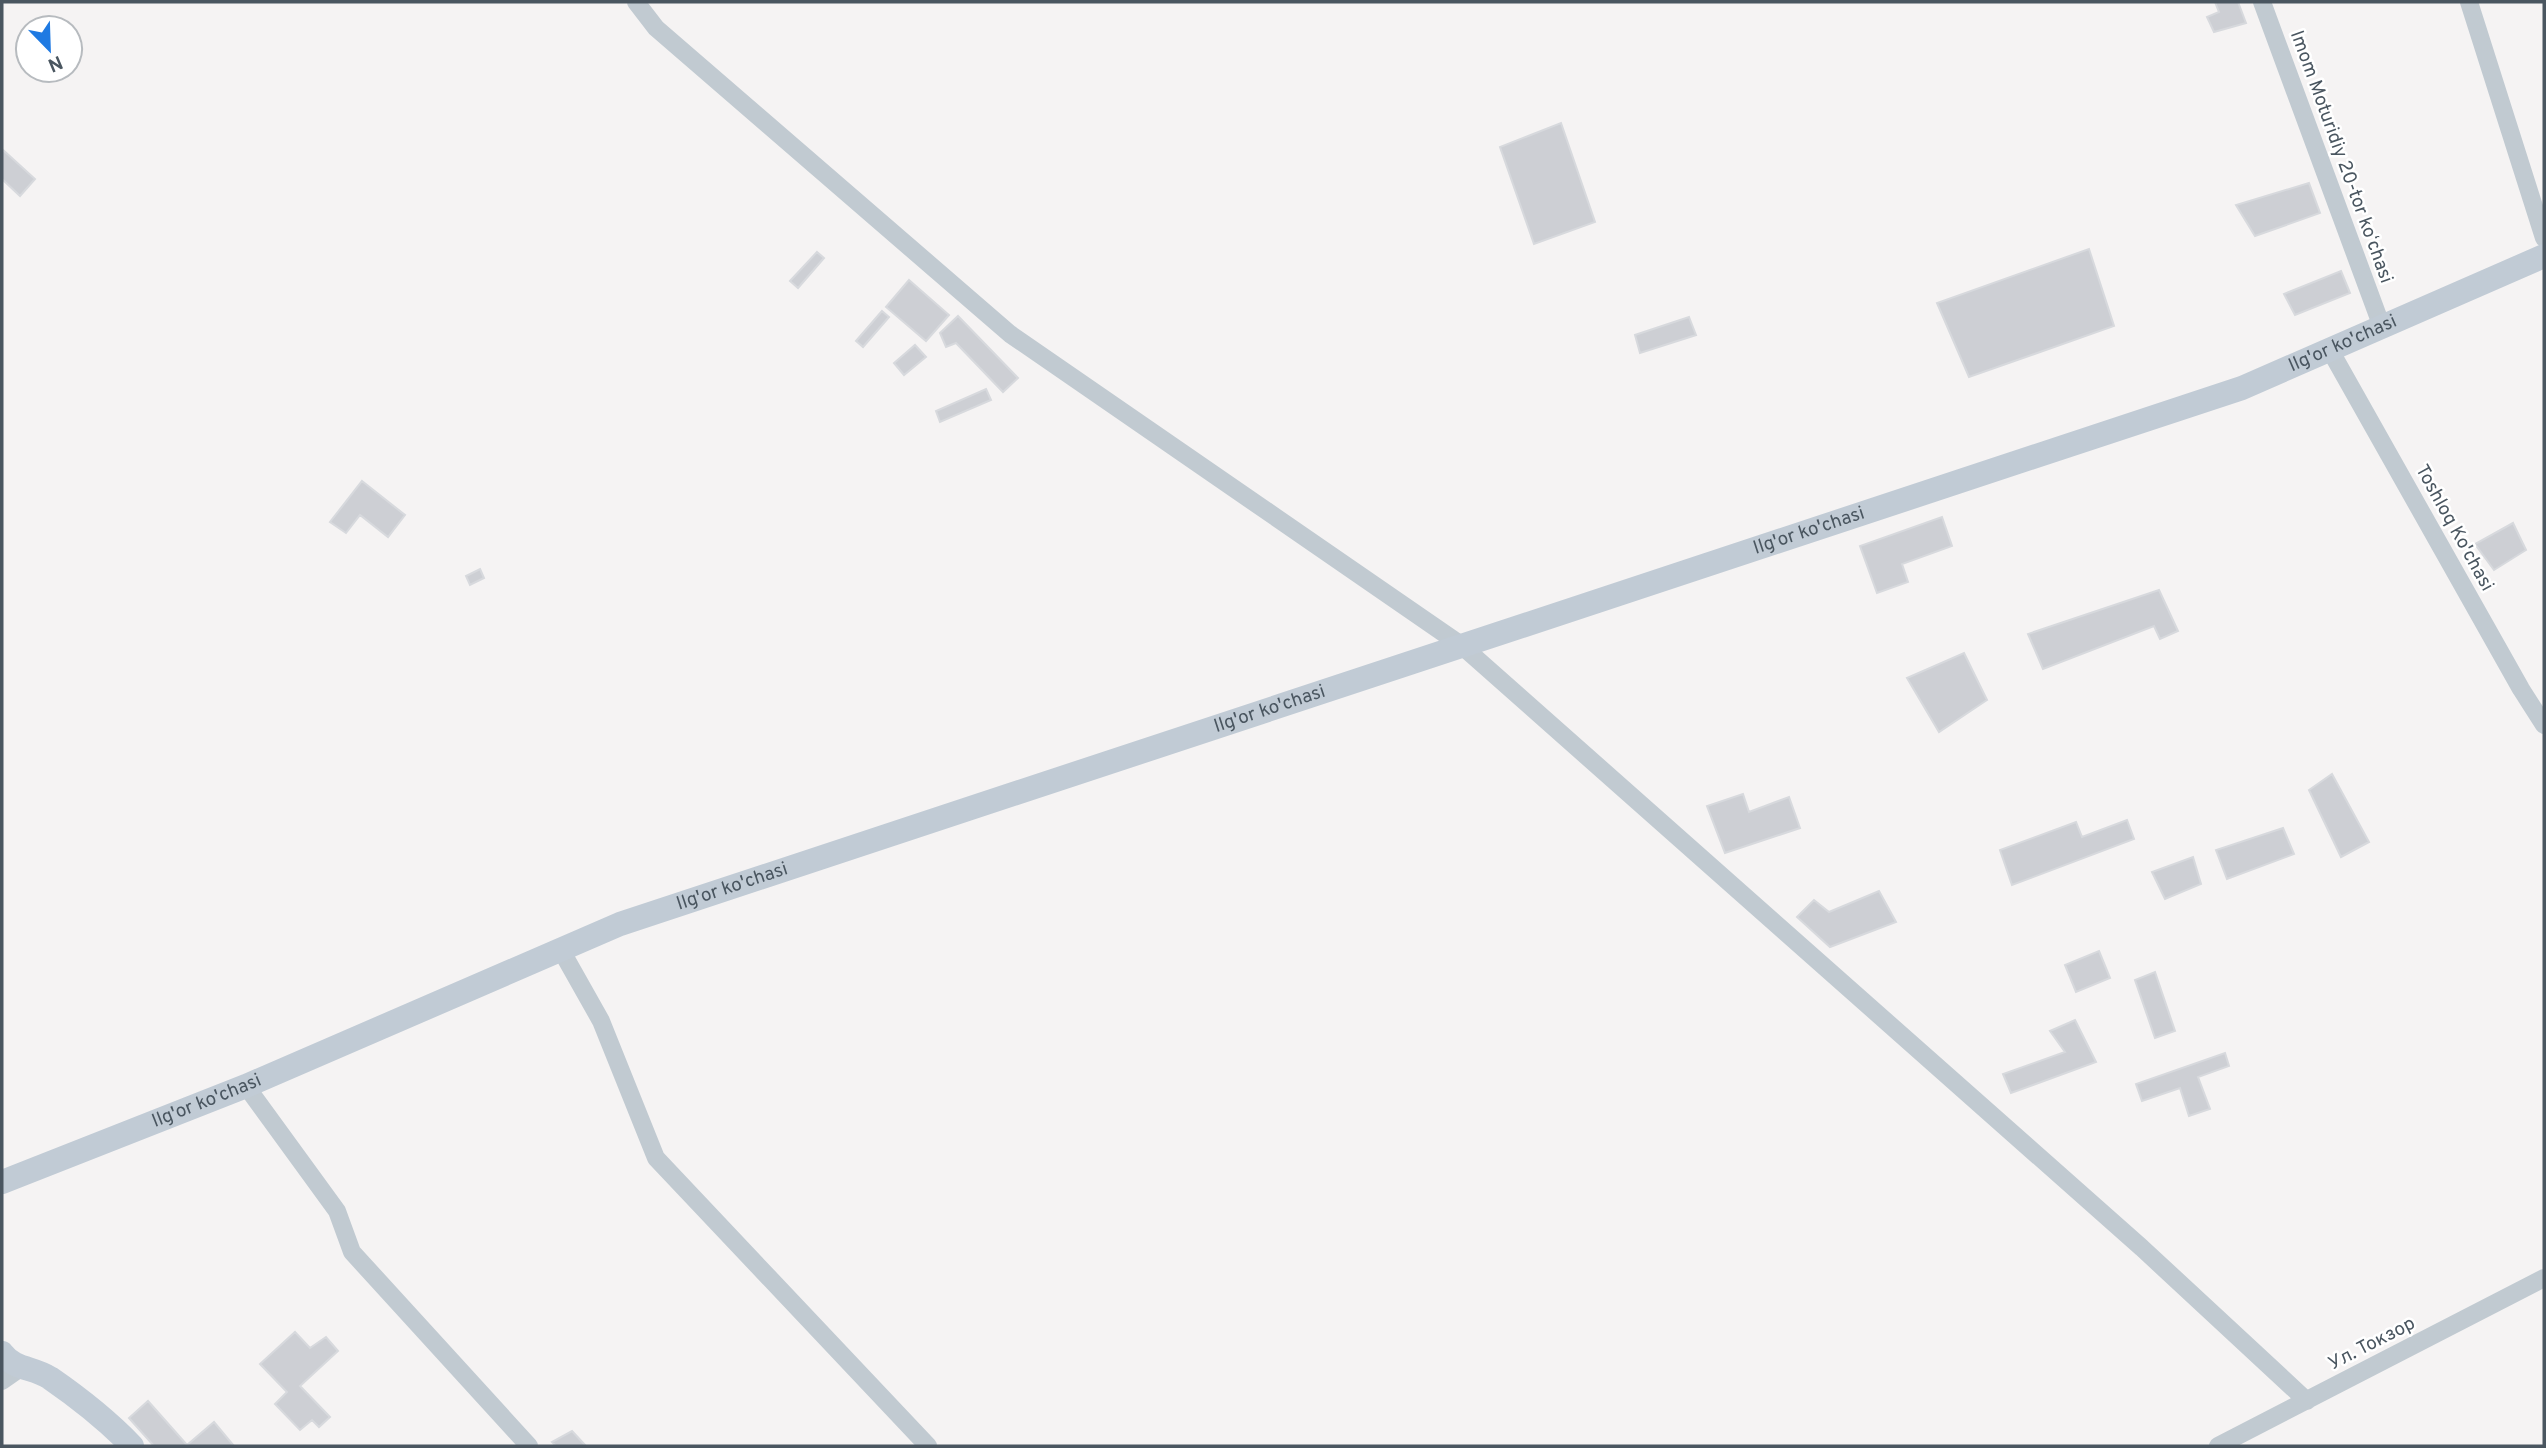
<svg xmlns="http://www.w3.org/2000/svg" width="2546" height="1448" font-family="Overpass,sans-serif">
	<rect width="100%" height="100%" fill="#f5f3f3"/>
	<path fill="#cdcfd4" stroke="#d7d9dd" stroke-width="2" d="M2215 2H2238L2246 23 2214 32 2207 17 2219 12Z
		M1561 123 1595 222 1534 244 1500 147Z
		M2 149 35 179 20 196 2 179Z
		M2309 183 2320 213 2255 236 2236 205Z
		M2089 249 2114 326 1969 377 1937 303Z
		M817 252 824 258 798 288 790 281Z
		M2341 271 2350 293 2295 315 2284 294Z
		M909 280 949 315 926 341 886 307Z
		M882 311 889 317 863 347 856 341Z
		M958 316 1018 378 1003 392 956 343 946 347 940 333Z
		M1689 317 1696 335 1640 353 1635 335Z
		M915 345 926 357 904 375 894 363Z
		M986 389 991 400 940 422 936 411Z
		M362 481 405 515 388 537 360 515 346 533 330 522Z
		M1942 517 1952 546 1902 564 1908 582 1877 593 1860 546Z
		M2513 523 2526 550 2494 570 2475 544Z
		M480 569 484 578 470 585 466 576Z
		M2159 590 2178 631 2160 639 2154 626 2043 669 2028 634Z
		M1964 653 1987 700 1939 732 1907 678Z
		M2332 774 2369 842 2341 857 2309 790Z
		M1743 794 1749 812 1789 797 1800 828 1725 853 1707 806Z
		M2127 820 2134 839 2012 885 2000 850 2076 822 2082 837Z
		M2283 828 2294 854 2227 879 2216 850Z
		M2193 857 2201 884 2165 899 2152 872Z
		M1879 891 1896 922 1830 947 1797 917 1814 900 1829 912Z
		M2099 951 2110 978 2076 992 2065 965Z
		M2155 972 2175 1031 2155 1038 2135 980Z
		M2075 1020 2096 1062 2011 1093 2003 1074 2065 1052 2050 1031Z
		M2225 1053 2229 1066 2198 1077 2210 1109 2189 1116 2180 1088 2142 1101 2136 1084Z
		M295 1332 310 1348 326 1337 338 1351 300 1386 330 1417 319 1427 312 1420 300 1430 275 1404 287 1392 260 1364Z
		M148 1401 187 1445 214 1422 234 1446H154L129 1418Z
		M572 1431 586 1446H556L552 1442Z"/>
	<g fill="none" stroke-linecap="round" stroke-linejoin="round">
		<path stroke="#c1cad1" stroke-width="18" d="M636 2 656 28 1010 334 1461 645 2142 1248 2307 1401
			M2262 2 2382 327
			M2469 2 2544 238
			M2330 350 2521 689 2544 725
			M561 950 601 1021 656 1158 928 1446
			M246 1086 337 1211 352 1252 529 1446
			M2 1381 22 1367
			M2218 1446 2544 1278"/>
		<g stroke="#c1cbd5" stroke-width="24">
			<path id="s1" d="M2 1182 246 1086 620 924 2242 388 2544 256"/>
			<path d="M2 1353C15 1370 33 1367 50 1378 79 1398 108 1421 132 1446"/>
		</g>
	</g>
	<g text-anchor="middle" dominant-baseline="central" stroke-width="5" stroke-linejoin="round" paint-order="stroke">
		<g font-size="19" fill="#4a5660" stroke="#fff">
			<text transform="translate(2341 157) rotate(70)">Imom Moturidiy 20-tor koʻchasi</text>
			<text stroke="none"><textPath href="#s1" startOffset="2488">Ilg'or ko'chasi</textPath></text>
			<text transform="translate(2454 528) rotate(61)">Toshloq Ko'chasi</text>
			<text stroke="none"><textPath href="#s1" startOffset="1922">Ilg'or ko'chasi</textPath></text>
			<text stroke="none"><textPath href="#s1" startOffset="1354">Ilg'or ko'chasi</textPath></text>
			<text stroke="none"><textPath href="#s1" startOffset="788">Ilg'or ko'chasi</textPath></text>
			<text stroke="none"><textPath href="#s1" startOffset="220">Ilg'or ko'chasi</textPath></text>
			<text transform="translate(2372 1344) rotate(-27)">Ул. Токзор</text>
		</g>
	</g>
	<rect width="2546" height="1448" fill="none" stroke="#4a5660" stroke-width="7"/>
	<g transform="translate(49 49) rotate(157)"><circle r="33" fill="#ffffff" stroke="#b7bbbf" stroke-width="2"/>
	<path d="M0-5L12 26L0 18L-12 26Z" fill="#1f7ae2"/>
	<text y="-10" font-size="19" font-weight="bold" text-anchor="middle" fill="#4a5660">N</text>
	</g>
</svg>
